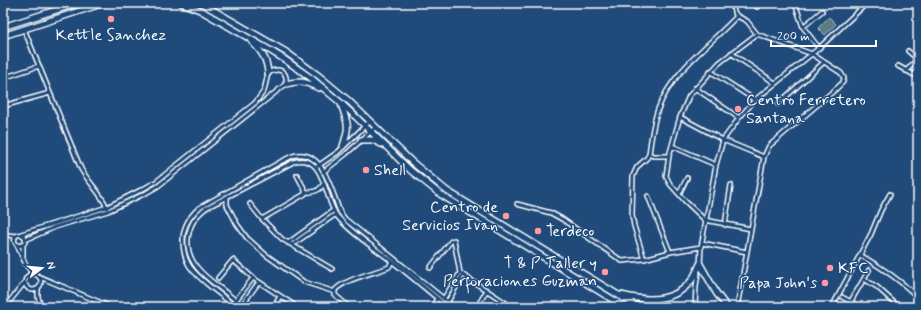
<svg xmlns="http://www.w3.org/2000/svg" width="921" height="310" font-family="Mynerve,sans-serif">
	<rect width="100%" height="100%" fill="#1f4a7a"/>
	<filter id="ink" filterUnits="userSpaceOnUse"><feTurbulence type="fractalNoise" baseFrequency=".025" numOctaves="2"/><feDisplacementMap in="SourceGraphic" scale="8" xChannelSelector="R" yChannelSelector="G"/><feConvolveMatrix kernelMatrix="1 2 1 2 8 2 1 2 1" color-interpolation-filters="sRGB"/></filter>
	<g filter="url(#ink)">
		<path fill="#5b7c81" stroke="#adbec0" d="M829 17 836 24 825 35 818 28Z"/>
		<g fill="none" stroke-linecap="round" stroke-linejoin="round">
			<g stroke="#fff" stroke-width="6">
				<path id="minor" d="M735 3 733 7 734 12 737 16 747 21 757 34 812 54 841 73 844 78 843 82 837 88 769 146 764 157 737 307
					M752 3 757 7
					M795 3 803 27 819 48
					M803 27 822 11
					M24 29 81 169C89 183 102 194 107 208
					M908 51 917 59
					M731 53 775 83
					M898 66 918 77
					M710 71 755 100
					M906 71 918 58
					M3 78 39 66
					M695 88 739 118
					M778 104 824 62
					M3 106 50 93
					M680 117 723 140 764 157
					M672 146 716 165
					M649 154 653 156H669
					M318 166 338 152 370 121
					M323 172 346 154 376 127
					M306 192C314 193 320 191 324 183
					M679 194 687 178
					M648 196 670 252
					M227 197V205L237 224 247 238 266 255 304 282 335 292
					M250 204 262 219 282 239 332 269
					M517 204 551 213 562 219 622 261 644 259 670 252 701 247
					M262 219 305 194V190L297 175
					M725 225 731 185
					M751 229 705 220 685 201 670 184 666 176 669 156 680 117 689 96 719 63 757 34
					M3 233 8 235 16 236
					M21 234 107 207 143 189 157 181 255 103 264 91 268 73C278 67 288 70 286 84L158 186 146 193 108 211 55 227 25 240
					M14.5 240a5.5 5.5 0 1 1 11 0a5.5 5.5 0 1 1-11 0Z
					M288 243 334 210
					M702 243 747 252
					M17 245 26 265 33 274
					M292 245 336 214
					M860 255C881 267 901 280 918 298
					M23 256V244
					M644 259 634 226 632 215 633 176 637 167 647 158 649 154C651 139 653 123 658 109 672 71 710 45 737 16
					M700 266 701 247 716 165 723 140 739 118 755 100 819 48 867 3
					M430 268 451 241 454 240 460 273 506 303 507 307
					M25 282a8 8 0 1 1 16 0a8 8 0 1 1-16 0Z
					M40 277 111 307
					M218 278 233 260 253 278 297 307
					M864 279 877 287 899 307
					M38 289V297L41 307
					M842 297 860 307
					M444 298 460 273
					M236 300 253 278
					M851 301 869 270
					M447 303 463 275
					M242 305 259 282
					M382 305 383 307
					M5 307 25 282
					M236 307C228 301 220 294 212 288 194 273 183 265 183 240 183 227 189 217 199 208L282 161C287 159 292 155 297 155 324 151 332 193 340 212L345 219 454 307
					M244 307C236 301 228 294 220 288 203 275 186 262 188 239 189 225 195 216 206 208L293 162C325 151 324 199 337 216 351 233 372 246 389 259 409 274 428 291 448 307
					M274 307 280 296
					M349 307 335 295V290C345 279 374 273 389 267L392 261
					M433 307 437 298
					M477 307 487 290
					M695 307 696 286 698 273
					M832 307 871 234 881 210 890 194"/>
			</g>
			<g stroke="#fff" stroke-width="8">
				<path id="primary" d="M181 3 200 10 266 48 284 59 311 78 341 103 356 117 410 170 440 194 625 307
					M201 3 286 52 319 76 349 101 412 162 447 191 638 307
					M3 27 78 3
					M3 36 104 3
					M252 42C262 52 267 59 268 73
					M286 84C300 80 306 82 319 88
					M341 104C348 124 350 126 343 146
					M361 140H373L381 144
					M700 264 717 294 727 307
					M621 295C645 301 674 303 691 281 695 276 697 270 700 264"/>
			</g>
			<use href="#minor" stroke="#1f4a7a" stroke-width="3"/>
			<use href="#primary" stroke="#1f4a7a" stroke-width="5"/>
		</g>
	</g>
	<g fill="#ff9aa2" stroke="#1f4a7a" stroke-width="1.5">
		<circle cx="111" cy="19" r="4"/>
		<circle cx="738" cy="109" r="4"/>
		<circle cx="366" cy="170" r="4"/>
		<circle cx="506" cy="216" r="4"/>
		<circle cx="538" cy="231" r="4"/>
		<circle cx="830" cy="268" r="4"/>
		<circle cx="605" cy="272" r="4"/>
		<circle cx="825" cy="283" r="4"/>
	</g>
	<g text-anchor="middle" dominant-baseline="central" stroke-width="3" stroke-linejoin="round" paint-order="stroke">
		<g font-size="16" fill="#fff" stroke="#1f4a7a" text-anchor="start">
			<text x="111" y="35" text-anchor="middle">Kettle Sanchez</text>
			<text x="746" y="100">Centro Ferretero<tspan x="746" dy="18">Santana</tspan></text>
			<text x="374" y="170">Shell</text>
			<text x="498" y="207" text-anchor="end">Centro de<tspan x="498" dy="18">Servicios Ivan</tspan></text>
			<text x="546" y="231">Terdeco</text>
			<text x="597" y="263" text-anchor="end">T &amp; P Taller y<tspan x="597" dy="18">Perforaciones Guzman</tspan></text>
			<text x="838" y="268">KFC</text>
			<text x="817" y="283" text-anchor="end">Papa John's</text>
		</g>
	</g>
	<rect width="921" height="310" fill="none" stroke="#1f4a7a" stroke-width="16"/>
	<rect x="8" y="8" width="905" height="294" fill="none" stroke="#fff" stroke-width="1.5" filter="url(#ink)"/>
	<g transform="translate(42 268) rotate(74)" stroke="#1f4a7a" stroke-width="3" paint-order="stroke">
	<path d="M0-3L7 15L0 10L-7 15Z" fill="#ffffff"/>
	<text y="-6" font-size="11" font-weight="bold" text-anchor="middle" fill="#ffffff">N</text>
	</g>
	<path d="M771 40v6h105v-6" fill="none" stroke="#ffffff" stroke-width="2"/>
	<text x="777" y="40" font-size="12" fill="#ffffff" stroke="#1f4a7a" stroke-width="3" paint-order="stroke">200 m</text>
</svg>
